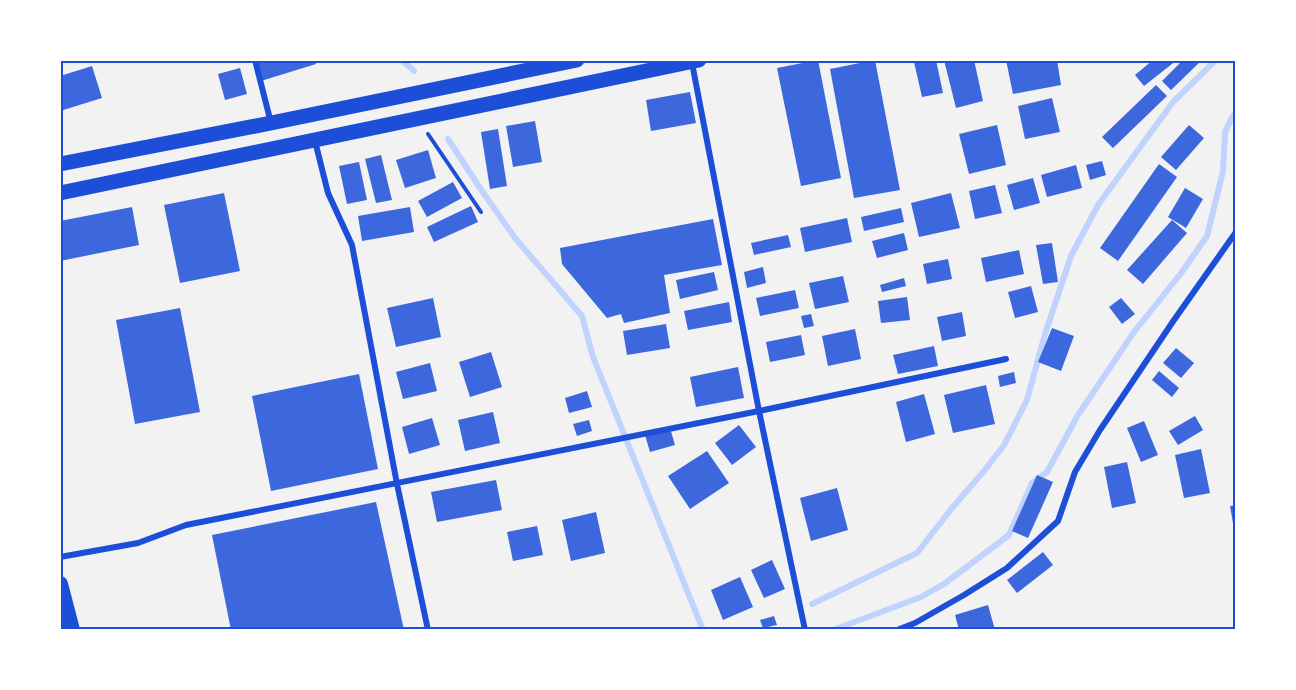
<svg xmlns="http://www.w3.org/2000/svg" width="1296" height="690" font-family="'IBM Plex Sans',sans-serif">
	<rect width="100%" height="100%" fill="#f2f2f2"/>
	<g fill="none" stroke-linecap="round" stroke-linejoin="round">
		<path stroke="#bfd3fe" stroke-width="6" d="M402 60 414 71
			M448 139 480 188 515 238 582 316 593 357 703 630
			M812 604 917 553 952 508 984 471 1004 445 1027 400 1045 334 1071 256 1098 205 1173 102 1216 60
			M833 630 921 597 944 584 1009 535 1032 483 1047 472 1078 415 1134 332 1182 272 1207 236 1223 171 1225 132 1232 117 1236 113"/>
	</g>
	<path fill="#3d67dc" d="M255 60H315L316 64 261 81Z
		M818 60 841 178 801 186 777 68Z
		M875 60 900 190 854 198 830 69Z
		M926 60H936L943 93 922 97 914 62Z
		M944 60H974L983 101 956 108Z
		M1006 60H1057L1061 85 1013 94Z
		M1153 60H1177L1144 86 1135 75Z
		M1183 60H1202L1171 90 1162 81Z
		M92 66 102 98 60 111V76Z
		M240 68 247 94 225 100 218 74Z
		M1156 85 1167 96 1113 148 1102 137Z
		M690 92 696 123 651 131 646 100Z
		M1052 98 1060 132 1025 139 1018 106Z
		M535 121 542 162 513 167 506 126Z
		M997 125 1006 165 969 174 959 134Z
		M1189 125 1204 138 1176 170 1161 157Z
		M498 129 507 186 490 189 481 132Z
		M428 150 436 178 405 188 396 160Z
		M381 155 392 200 376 203 365 159Z
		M1102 161 1106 175 1090 180 1086 165Z
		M359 162 367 200 347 204 339 166Z
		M1159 164 1177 177 1118 261 1100 248Z
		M1076 165 1082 188 1047 197 1041 175Z
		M1033 178 1040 203 1014 210 1007 185Z
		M453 182 462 198 427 217 418 201Z
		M995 185 1002 213 975 219 969 191Z
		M1185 188 1203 199 1186 228 1168 217Z
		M224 193 240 271 180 283 164 205Z
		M951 193 960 228 919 237 911 203Z
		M471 206 478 222 434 242 427 227Z
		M132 207 139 245 60 261V221Z
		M410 207 414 232 362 241 358 216Z
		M901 208 904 222 864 231 861 217Z
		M847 218 852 242 805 252 800 228Z
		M713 219 722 265 664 275 670 313 624 323 621 314 607 318 562 264 560 248Z
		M1172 220 1187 233 1143 284 1127 270Z
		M904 233 908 250 877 258 872 241Z
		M788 235 791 247 754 255 751 243Z
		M1052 243 1058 282 1043 284 1036 245Z
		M1019 250 1024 274 986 282 981 258Z
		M948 259 952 279 927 284 923 264Z
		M763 267 766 283 747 288 744 272Z
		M714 272 718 290 680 299 676 280Z
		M843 276 849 302 815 309 809 283Z
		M904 278 906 286 882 292 880 285Z
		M1031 286 1038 312 1015 318 1008 292Z
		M795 290 799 308 760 316 756 298Z
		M907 297 910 320 881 323 878 301Z
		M433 298 441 337 396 347 387 308Z
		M1121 298 1135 314 1122 324 1109 307Z
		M729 302 732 322 688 330 684 311Z
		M180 308 200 412 135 424 116 320Z
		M962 312 966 336 942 341 937 317Z
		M811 314 814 326 804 328 801 316Z
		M666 324 670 348 627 355 623 331Z
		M1052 328 1074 336 1061 371 1038 362Z
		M855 329 861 359 828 366 822 336Z
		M801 335 805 355 770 362 766 342Z
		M934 346 938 366 898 374 893 355Z
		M1176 348 1194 363 1181 378 1163 363Z
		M491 352 502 387 470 397 459 362Z
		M430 363 437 391 403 399 396 372Z
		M738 367 744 398 696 407 690 377Z
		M1159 371 1179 388 1172 397 1152 380Z
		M1014 372 1016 383 1000 387 998 376Z
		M359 374 378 469 271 491 252 396Z
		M986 385 995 424 953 433 944 395Z
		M587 391 592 407 569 413 565 398Z
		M924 394 935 434 906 442 896 402Z
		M493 412 500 443 465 451 458 420Z
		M1195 416 1203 430 1178 445 1169 431Z
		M432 418 440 445 409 454 402 427Z
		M589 420 592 431 577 436 573 424Z
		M1144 421 1158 455 1141 462 1127 428Z
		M739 425 756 447 732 465 715 443Z
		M670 428 675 445 650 452 645 435Z
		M1201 449 1210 493 1184 498 1175 455Z
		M707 451 729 483 690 509 668 476Z
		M1127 462 1136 503 1112 508 1104 467Z
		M1037 475 1053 482 1028 538 1012 531Z
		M496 480 502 510 437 522 431 492Z
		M837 488 848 530 811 541 800 498Z
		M376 502 404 630H231L212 535Z
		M1236 505V528L1234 529 1230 506Z
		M596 512 605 553 571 561 562 520Z
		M537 526 543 555 513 561 507 532Z
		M1043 552 1053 565 1017 593 1007 580Z
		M772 560 785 589 764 598 751 570Z
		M740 577 753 607 723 620 711 590Z
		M988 605 995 630H959L955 615Z
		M774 616 777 625 763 628 760 620Z"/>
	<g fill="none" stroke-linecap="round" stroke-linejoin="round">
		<path stroke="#1d4ed8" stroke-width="4" d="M428 134 481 212"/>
		<path stroke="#1d4ed8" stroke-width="6" d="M255 60 271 123
			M692 63 759 411 805 630
			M315 141 328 193 352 245 397 484 428 630
			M60 557 138 543 186 525 759 411 1006 359
			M897 630 915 623 964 595 1007 568 1058 521 1075 472 1100 430 1174 320 1236 232"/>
		<path stroke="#1d4ed8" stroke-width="15" d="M60 164 271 123 577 60
			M60 193 699 60"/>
		<path stroke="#1d4ed8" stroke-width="16" d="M60 584 72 630"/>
	</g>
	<rect width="1296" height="690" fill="none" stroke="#ffffff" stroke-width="123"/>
	<rect x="62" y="62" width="1172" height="566" fill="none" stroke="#1d4ed8" stroke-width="2"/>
</svg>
